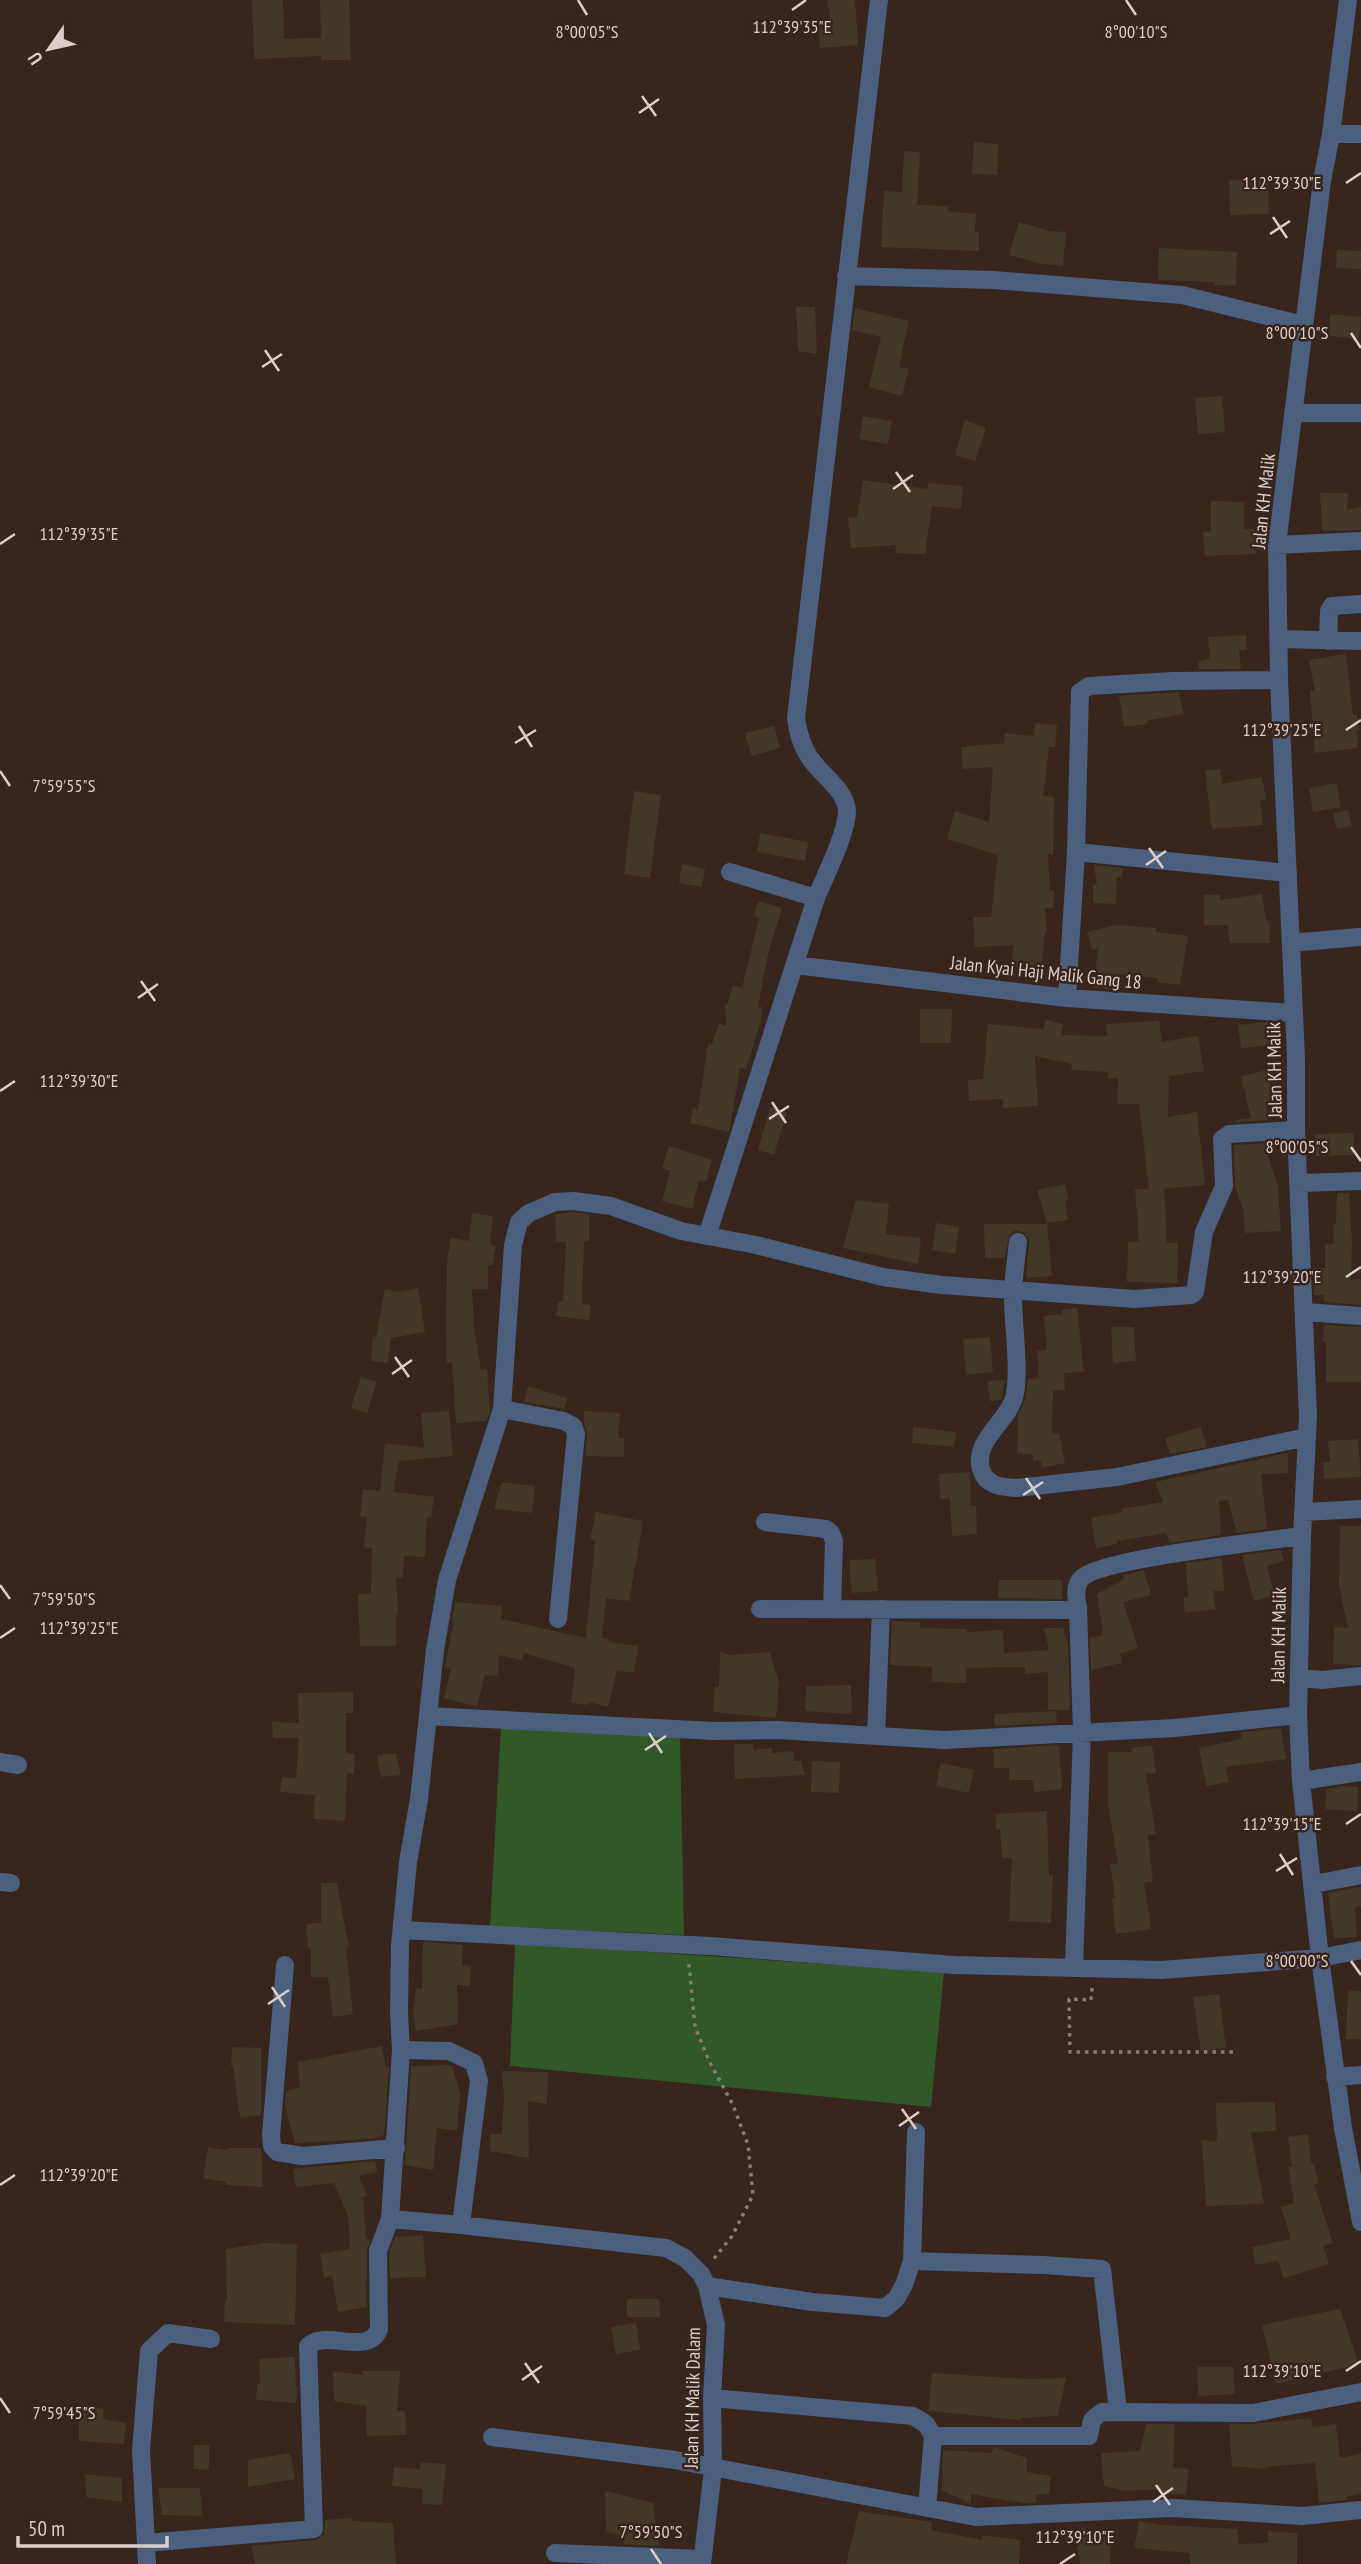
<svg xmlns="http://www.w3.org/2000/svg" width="1361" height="2564" font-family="'PT Sans Narrow',sans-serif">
	<rect width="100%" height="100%" fill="#37251e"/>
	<path fill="#305927" d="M501 1724 680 1735 684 1935 490 1926Z
		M515 1943 944 1972 931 2107 510 2066Z"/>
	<path fill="#423828" d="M252 0H283L284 39 321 38 320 0H349L351 60H321V56L254 59Z
		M827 0H855L858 45 820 48 818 20 830 19Z
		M974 142 998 144 997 175 972 174Z
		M904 151 920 152 917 205 948 206V211L976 214 975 232H979V251L881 247 884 191 902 192Z
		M1268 179 1269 214 1230 215 1229 180Z
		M1019 222 1049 231 1066 232 1063 266 1037 263 1009 255Z
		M1159 248 1237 252 1236 286 1214 285V282L1158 280Z
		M1337 250 1361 251V269L1336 268Z
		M796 307H815L817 354 798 351Z
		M855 308 909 321 899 367 909 369 902 396 869 387 881 337 852 330Z
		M1330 314 1361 317 1359 339 1328 336Z
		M1222 396 1225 432 1198 434 1195 398Z
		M863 416 892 421 888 444 859 439Z
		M965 420 986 428 975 461 955 455Z
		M863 480 927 489 928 483 963 486 961 509 932 506 925 554 895 553 896 545 851 548 848 518 857 517Z
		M1320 493H1348L1347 510 1361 507V530L1322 531Z
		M1211 501 1244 502V529H1255L1256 554 1205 556 1203 532 1211 531Z
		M1246 635 1247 650H1239L1241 669H1199L1198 661 1210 659 1208 637Z
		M1346 654 1353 715H1357L1359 730H1356L1358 748 1315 753 1310 691H1315L1309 660Z
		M1179 692 1184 714 1146 721V724L1124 727 1119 696Z
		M1035 723 1057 725 1055 747H1049L1043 796 1054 797 1053 855 1048 854 1050 891H1054L1053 908H1045L1047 933H1045L1041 970 1012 967 1013 945 975 947 973 917H991L998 855 947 839 955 811 989 822 993 767 963 769 961 747 1004 743 1005 733 1034 736Z
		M774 726 780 748 751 756 745 733Z
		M1220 769 1222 784 1262 777 1266 799 1260 800 1263 825 1212 829 1205 770Z
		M1337 783 1341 807 1313 812 1309 788Z
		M634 791 661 795 650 878 624 874Z
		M1348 810 1352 826 1337 829 1333 813Z
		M760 833 808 842 805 861 757 852Z
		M682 864 705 869 702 887 679 883Z
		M1094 865 1123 868 1122 877H1117L1116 904 1093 903V885H1097Z
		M1262 894 1266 921H1269L1270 943H1229L1228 925H1204V895H1220V900Z
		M758 901 782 908 768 954 758 1007H762L761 1021 746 1069 740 1068 729 1132 690 1123 693 1108 698 1110 708 1044 712 1045 719 1023 726 1026 725 1005H727L733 985 742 988 759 918 754 916Z
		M1116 925 1156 928V932L1188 936 1180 985 1157 982 1158 978 1119 974V990L1094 988 1098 948 1092 950 1087 932Z
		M920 1009H952L951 1043H920Z
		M1046 1020 1063 1024 1061 1035 1107 1036 1106 1024 1159 1021 1162 1042 1198 1036 1204 1071 1169 1076 1168 1117 1197 1112 1205 1185 1164 1189 1167 1243H1178L1177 1283 1127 1282 1128 1242H1139L1135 1189H1149L1139 1104H1117L1118 1078 1108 1079V1072L1071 1070 1072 1064 1035 1056 1038 1106 1003 1108V1099L969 1101 968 1080 983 1079 988 1024 1043 1029Z
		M1265 1022 1280 1024 1282 1044 1241 1048 1238 1025Z
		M1267 1070 1275 1104 1266 1106 1268 1120 1236 1122V1120L1251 1118 1241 1076Z
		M770 1107 787 1112 774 1155 758 1150Z
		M1354 1133V1155L1316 1156 1315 1134Z
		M1272 1143 1275 1154 1268 1156 1278 1186 1281 1231 1245 1233 1243 1209 1235 1187 1234 1145Z
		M669 1146 712 1160 706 1182 699 1180 692 1209 662 1201 670 1171 662 1168Z
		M1065 1184 1068 1200 1065 1201 1068 1220 1047 1223 1037 1190Z
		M1337 1193H1349L1352 1240 1351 1280 1361 1279V1305L1324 1302V1295H1314L1313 1268H1325V1244H1334L1333 1224H1336Z
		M856 1200 889 1204 886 1234 921 1238 918 1264 843 1248Z
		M574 1212 589 1214V1241H584L582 1304 591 1305 589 1320 556 1316 558 1301 563 1302 566 1242H556L555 1214Z
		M472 1213 493 1216 490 1245 496 1246 492 1266 488 1265V1289H472L474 1327 481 1370 487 1369 490 1411 486 1421 456 1423 452 1362 446 1363 447 1261 451 1238 469 1241Z
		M936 1223 959 1227 955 1254 932 1250Z
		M984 1224H1047L1052 1276 1026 1278 1029 1243 1028 1237 1020 1231H1014L1009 1236 1005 1258H985Z
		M418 1288 425 1332 391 1338 388 1363 371 1361 373 1336 376 1337 385 1289 397 1292Z
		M1077 1308 1084 1372 1064 1373 1065 1390 1053 1391 1052 1434 1059 1433 1065 1463 1042 1468 1041 1460 1033 1461V1455L1017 1453 1018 1416 1025 1400 1028 1379 1039 1378 1037 1351 1047 1350 1044 1316 1062 1314 1061 1310Z
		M1324 1325 1361 1327V1382H1326V1342H1323Z
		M1111 1327H1134L1136 1361 1113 1363Z
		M990 1337 993 1372 966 1375 963 1339Z
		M361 1377 377 1382 367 1413 351 1408Z
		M1005 1380 1001 1400 990 1401 987 1381Z
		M528 1386 567 1398 564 1409 524 1402Z
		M449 1411 453 1456 398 1461 394 1492 434 1497 431 1518 427 1517 425 1557 404 1556 403 1578H396L398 1614H396V1646H360L358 1594 371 1593 372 1548 364 1547 367 1517 360 1516 363 1489 380 1491 385 1443 424 1448 421 1413Z
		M584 1411 620 1413 618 1438H624V1457L585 1456 587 1435 584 1422Z
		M913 1427 956 1432 954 1447 912 1443Z
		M1201 1427 1206 1447 1170 1454 1165 1438Z
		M1358 1439 1361 1477 1324 1479 1323 1462H1330L1328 1441Z
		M1288 1453V1473L1261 1474 1267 1529 1237 1533 1228 1500 1219 1501 1221 1535 1170 1543 1166 1533 1117 1541V1544L1096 1548 1091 1518 1122 1512 1121 1509 1163 1502 1155 1482Z
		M970 1472 971 1506H976L977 1534 952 1536 950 1498 940 1499 939 1474Z
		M502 1482 535 1486 532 1513 494 1509Z
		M596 1512 643 1521 629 1601 606 1598 602 1638 609 1639V1642L638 1646 634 1673 617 1670 608 1707 589 1702 588 1705 571 1703 575 1668 524 1653 522 1660 499 1655 498 1676 485 1675 477 1707 444 1698 451 1668 445 1667 454 1621H452L455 1602 502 1606 501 1619 586 1638 595 1540 590 1539Z
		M1340 1526H1361V1665L1333 1664 1334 1627 1348 1628 1339 1585Z
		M1281 1550 1284 1561 1267 1566 1275 1596 1254 1601 1242 1555Z
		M1222 1558 1224 1591H1213L1216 1609 1185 1613 1183 1598 1188 1597 1186 1563Z
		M875 1559 878 1591 852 1593 849 1560Z
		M1144 1570 1151 1595 1123 1602 1138 1648 1120 1654 1122 1663 1091 1670 1090 1638 1103 1635 1097 1594 1124 1579 1123 1575Z
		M999 1580H1062V1599L998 1598Z
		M892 1621 920 1622V1628L967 1629V1632L1003 1630 1004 1653 1049 1650 1044 1628H1063L1068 1644 1070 1710H1048V1672L1025 1674V1667L966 1668V1683L932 1682V1667L890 1665Z
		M720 1651 730 1655 770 1652 779 1683 776 1718 713 1712 715 1687H719Z
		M851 1685 852 1714 805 1711 806 1686Z
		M353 1692V1713H346V1753L355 1754 354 1774 347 1773 345 1821 314 1819 315 1795 280 1792 282 1777 296 1778 299 1738H273L272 1722 299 1723 298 1693Z
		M1056 1711 1057 1723 995 1726 994 1714Z
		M1281 1728 1286 1759 1226 1767 1229 1782 1206 1786 1199 1748 1242 1739 1241 1732Z
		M734 1744H753V1750L772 1748V1753L793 1751 794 1761H801L805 1775 735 1779Z
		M1059 1745 1062 1789 1034 1792 1033 1780H1009V1768H994L993 1749Z
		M1152 1745 1156 1773 1146 1774 1156 1834 1148 1835 1153 1882H1144L1151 1929 1116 1934 1112 1899 1115 1898 1110 1864H1118L1108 1804V1752H1132L1131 1748Z
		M396 1753 401 1775 381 1777 377 1755Z
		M812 1761 840 1762 839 1793 811 1792Z
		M941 1763 974 1770 969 1793 936 1786Z
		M1343 1786 1358 1787 1357 1811 1325 1809 1327 1789Z
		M1047 1811 1049 1875H1053L1051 1923 1009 1921 1012 1858H1002L1000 1829H996V1814Z
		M321 1883H337L349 1947 346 1948 353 2014 333 2017 328 1977H311V1949H308L306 1924 321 1923Z
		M1361 1887V1906L1355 1907 1357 1937 1334 1938 1328 1893Z
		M423 1942 463 1945 462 1965 471 1966 470 1986 457 1985 458 2024 416 2031 413 2013 416 1988 422 1989Z
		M1348 1990 1361 1991V2039H1346Z
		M1219 1994 1226 2048 1201 2051 1193 1997Z
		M382 2046 386 2067H389L384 2135 370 2139 295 2143 285 2106 286 2091 300 2087 298 2062Z
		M232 2047 261 2048V2115L240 2118 233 2066H231Z
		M452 2065 460 2094 457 2131 437 2128 433 2170 405 2165 411 2066Z
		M502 2071 548 2072 547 2104 528 2101 529 2158 491 2151 490 2134H502L504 2097Z
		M1275 2102 1276 2131 1251 2132 1264 2204 1206 2206 1202 2140 1217 2142 1216 2103Z
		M1308 2134 1311 2164 1314 2163 1318 2183 1314 2184 1333 2243 1323 2246 1329 2264 1284 2278 1278 2261 1255 2265 1252 2247 1291 2239 1281 2207 1294 2203 1288 2167H1292L1288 2137Z
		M208 2147 227 2150V2148H261L263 2187 226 2185V2182L203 2178Z
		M375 2161 378 2172 359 2176 367 2196 363 2197 366 2239H371L367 2251V2280H365L367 2307 338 2312 332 2276 324 2278 320 2254 350 2249 348 2216 334 2183 296 2187 293 2169Z
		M423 2235 426 2277 390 2278 389 2253 395 2237Z
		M263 2243 297 2244 295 2325 224 2322 225 2299H227L226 2249Z
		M627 2299H659L660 2317H627Z
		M1340 2309 1359 2364 1276 2384 1262 2325Z
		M636 2323 640 2350 616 2354 611 2327Z
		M295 2357 296 2387H298L296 2403 256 2400 257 2384H260L259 2359Z
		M1197 2367H1233L1235 2394 1198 2396Z
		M333 2371 363 2375 362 2371H400L397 2411H405L406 2435 367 2436 366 2406 334 2401Z
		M932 2373 1026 2379 1066 2378 1058 2416 1021 2418V2420L928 2411Z
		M79 2406 104 2409 103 2419 126 2423 124 2444 79 2441Z
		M1311 2418 1313 2427 1336 2424 1340 2458 1361 2454V2494L1346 2497V2500L1319 2503 1315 2463 1265 2467V2469L1232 2466 1229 2424H1253Z
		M1146 2424H1175L1173 2467 1189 2469 1186 2495 1159 2493V2489L1125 2491 1104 2486 1101 2453 1140 2451Z
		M194 2445H209V2470L193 2469Z
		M993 2447 1027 2458V2472L1051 2476 1049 2494 1036 2495V2503H1023L971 2494V2504L942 2490 943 2450 992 2453Z
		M290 2453 295 2479 248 2487V2460Z
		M420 2462 446 2464 442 2505 422 2504 423 2489 392 2486 394 2467 420 2469Z
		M85 2474 122 2478V2502L86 2497Z
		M158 2488H200L202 2516 162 2515Z
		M605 2491 653 2503 659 2546 624 2544 625 2536 606 2532Z
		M859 2511 932 2522 931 2530 982 2540V2535L1020 2540 1019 2564H846Z
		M351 2518V2521L393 2523 396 2564H255L251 2546 316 2540 324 2534 325 2520Z
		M1139 2521 1162 2525 1237 2529 1239 2544 1268 2543V2531L1297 2533V2564H1190L1189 2553 1134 2548Z
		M1074 2530 1111 2533 1110 2564H1080Z"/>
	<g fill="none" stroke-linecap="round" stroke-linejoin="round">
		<path stroke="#8a7b75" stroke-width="3.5" stroke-dasharray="3.5 5" stroke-linecap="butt" d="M689 1964 695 2027 709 2061 733 2105 748 2145 753 2195 732 2236 712 2261
			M1092 1988 1091 2000 1069 1999 1070 2052H1235"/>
		<path stroke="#4b607e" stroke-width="18" d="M1348 0 1331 134 1322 181 1277 545 1279 680 1296 1058V1130L1308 1416 1302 1536 1298 1715 1301 1781 1320 1958 1343 2128 1361 2222
			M1331 134H1361
			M846 276 994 280 1182 295 1299 324
			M1293 413H1361
			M1277 545 1361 541
			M1278 639 1361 641
			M1328 641 1329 611 1332 606 1361 604
			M1076 852 1288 873
			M816 898C825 876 847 833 847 811 846 790 821 775 810 758 801 745 798 733 796 718L879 0
			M1291 943 1359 937
			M795 965 1067 998 1294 1013
			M1067 998 1076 852 1080 692 1089 686 1173 681 1279 680
			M1300 1183 1361 1181
			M707 1236 816 898 730 872
			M1018 1242C1016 1258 1014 1274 1013 1291 1012 1320 1021 1372 1014 1398 1007 1422 973 1441 981 1469 986 1486 1001 1487 1016 1488L1117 1477 1307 1437
			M1305 1312 1361 1316
			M502 1409 564 1421 573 1426 576 1434 558 1619
			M1303 1512 1361 1509
			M765 1522 826 1529 831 1533 834 1541 832 1609
			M760 1609 1068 1610 1078 1608C1076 1598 1074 1585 1082 1578 1099 1559 1266 1541 1302 1536
			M1299 1678 1322 1680 1361 1676
			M428 1716 714 1731 778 1730 944 1740 1175 1728 1298 1715
			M876 1736 881 1609
			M0 1762 18 1765
			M1301 1781 1361 1772
			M0 1882 11 1883
			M1314 1884 1361 1875
			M402 1930 710 1946 954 1965 1161 1970 1320 1958 1361 1950
			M285 1965 271 2135 272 2146 277 2152 303 2156 396 2148
			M1074 1967 1082 1732 1078 1608
			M1335 2077 1361 2075
			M390 2219 401 2050
			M461 2225 666 2248 685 2258 701 2274 707 2286 716 2325 712 2398 713 2469 702 2564
			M912 2261 916 2132
			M707 2286 813 2302 885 2308 896 2299 904 2285 912 2261 1043 2265 1102 2269 1118 2411
			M712 2398 913 2416 926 2424 933 2436H1089L1092 2420 1102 2412 1253 2413 1361 2392
			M492 2437 675 2460 976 2517 1173 2508 1303 2516 1361 2510
			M927 2508 933 2436
			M146 2543 314 2529 308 2346C326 2329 369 2357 379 2329L378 2251 390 2219 461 2225 479 2081 474 2063 449 2051 401 2050 399 2013 400 1945 408 1862 419 1799 435 1650 447 1580 502 1409 513 1245 519 1222 529 1213 555 1202 574 1201 611 1206 681 1231 756 1245 883 1277 942 1285 1134 1299 1192 1295 1195 1292 1204 1232 1224 1186 1222 1139 1229 1134 1296 1130
			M555 2553 702 2559
			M147 2564 141 2450 149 2351 168 2333 211 2339"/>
	</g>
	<path fill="none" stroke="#dbceca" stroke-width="2.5" d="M578 0 587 15M1126 0 1136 15M792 10 806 0M642 96 656 116M639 113 659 99M1346 183 1361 173M1273 217 1287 238M1270 234 1290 221M1351 333 1361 348M265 350 279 371M262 367 282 354M896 472 910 492M893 489 913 475M0 544 15 534M519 726 532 747M1346 730 1361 720M515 743 536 730M0 771 10 786M1149 848 1163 868M1146 865 1166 851M141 981 155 1001M138 998 158 984M0 1091 15 1081M772 1102 786 1123M769 1119 789 1106M1351 1147 1361 1161M1346 1277 1361 1267M395 1357 409 1377M392 1374 412 1360M1026 1478 1040 1499M1023 1495 1043 1482M0 1585 10 1599M0 1638 15 1628M649 1733 662 1753M645 1750 666 1736M1346 1824 1361 1814M1280 1854 1293 1875M1276 1871 1297 1858M1351 1961 1361 1975M272 1987 285 2007M268 2004 289 1990M902 2109 916 2129M899 2126 919 2112M0 2185 15 2175M525 2363 539 2383M1346 2371 1361 2361M522 2380 542 2366M0 2398 10 2413M1156 2485 1170 2505M1153 2502 1173 2488M651 2549 661 2564M1060 2564 1075 2554"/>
	<g text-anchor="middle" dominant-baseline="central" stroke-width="5" stroke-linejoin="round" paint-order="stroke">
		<g font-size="19" fill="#dbceca" stroke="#37251e">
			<text transform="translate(1263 501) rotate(-84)">Jalan KH Malik</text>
			<text transform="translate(1046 972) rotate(6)">Jalan Kyai Haji Malik Gang 18</text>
			<text transform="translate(1274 1070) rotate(-91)">Jalan KH Malik</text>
			<text transform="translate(1278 1635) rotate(-89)">Jalan KH Malik</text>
			<text transform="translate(692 2398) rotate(-89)">Jalan KH Malik Dalam</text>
		</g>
	</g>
	<g font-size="18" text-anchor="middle" fill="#dbceca" stroke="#37251e" stroke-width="5" stroke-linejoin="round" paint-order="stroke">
		<text x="792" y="33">112°39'35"E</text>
		<text x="587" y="38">8°00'05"S</text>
		<text x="1136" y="38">8°00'10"S</text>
		<text x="1282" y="189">112°39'30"E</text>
		<text x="1297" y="339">8°00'10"S</text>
		<text x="79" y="540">112°39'35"E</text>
		<text x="1282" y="736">112°39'25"E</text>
		<text x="64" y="792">7°59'55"S</text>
		<text x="79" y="1087">112°39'30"E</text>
		<text x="1297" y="1153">8°00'05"S</text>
		<text x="1282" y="1283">112°39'20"E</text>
		<text x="64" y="1605">7°59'50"S</text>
		<text x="79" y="1634">112°39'25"E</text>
		<text x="1282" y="1830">112°39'15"E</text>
		<text x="1297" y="1967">8°00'00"S</text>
		<text x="79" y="2181">112°39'20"E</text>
		<text x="1282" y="2377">112°39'10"E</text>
		<text x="64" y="2419">7°59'45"S</text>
		<text x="651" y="2538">7°59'50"S</text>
		<text x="1075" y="2543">112°39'10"E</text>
	</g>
	<g transform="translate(49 49) rotate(236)" stroke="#37251e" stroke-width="5" paint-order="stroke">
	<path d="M0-5L12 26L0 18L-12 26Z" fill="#dbceca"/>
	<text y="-10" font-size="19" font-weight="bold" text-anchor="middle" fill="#dbceca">U</text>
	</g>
	<path d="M18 2536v10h149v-10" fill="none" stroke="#dbceca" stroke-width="3.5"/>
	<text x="28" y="2536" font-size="21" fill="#dbceca" stroke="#37251e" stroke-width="5" paint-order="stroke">50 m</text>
</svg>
